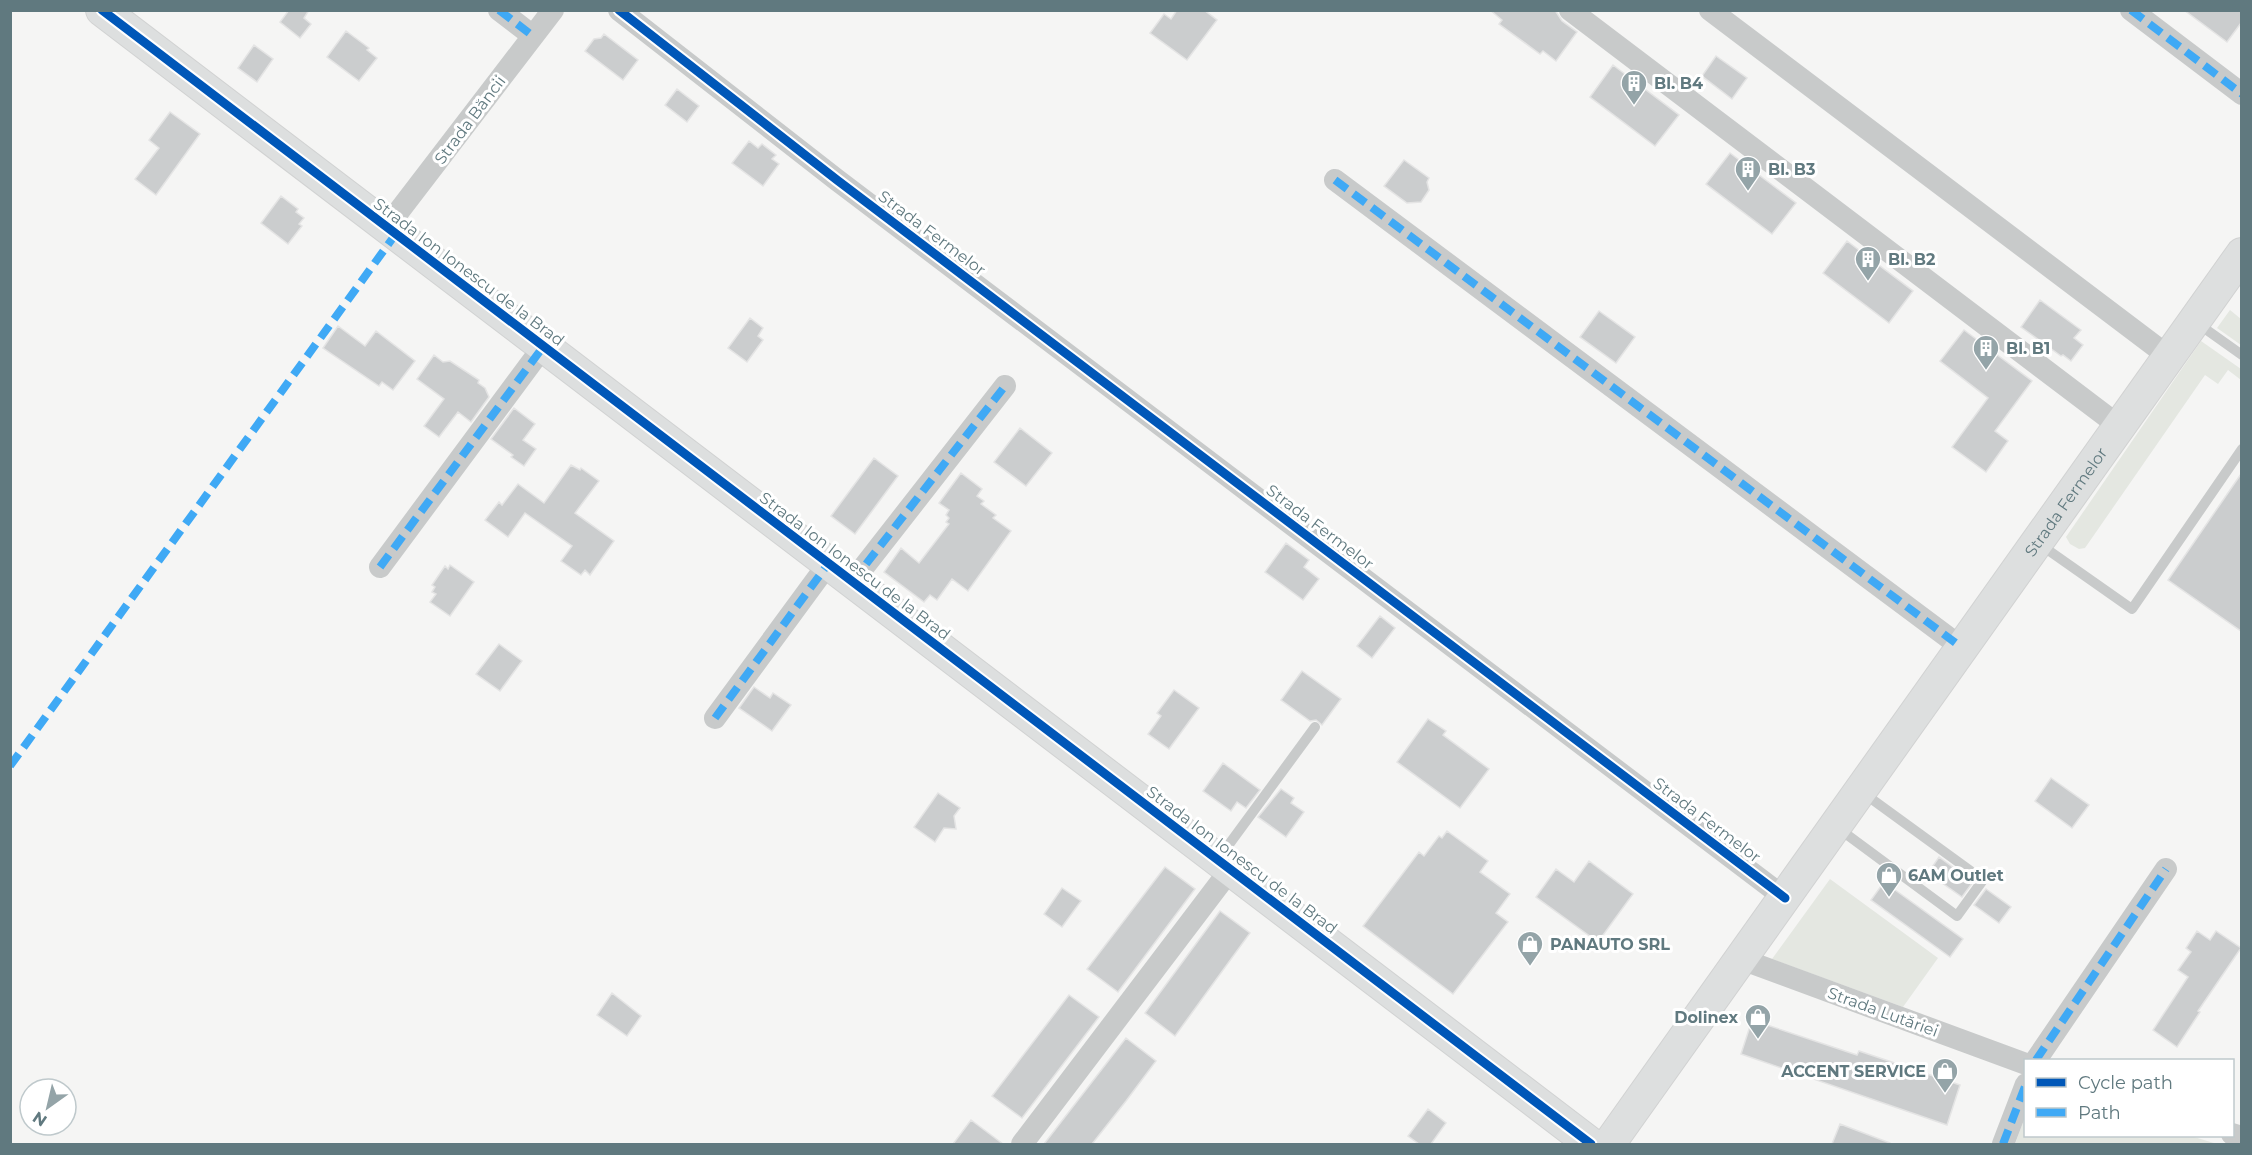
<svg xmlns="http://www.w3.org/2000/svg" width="2252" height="1155" font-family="Montserrat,sans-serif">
	<rect width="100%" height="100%" fill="#f5f5f4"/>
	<path fill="#e4e7e1" d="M2230 310 2241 319V345L2217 328Z
		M2201 341 2241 369V380L2228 370 2218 384 2205 375 2085 548 2079 549 2070 544 2066 537Z
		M1830 879 1938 958 1903 1007 1772 959Z
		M2025 1117 2026 1136H2191L2217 1144H2015Z"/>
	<path fill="#cbcdce" stroke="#e4e4e4" stroke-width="1.5" d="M289 10H309L304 18 311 24 300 38 280 22Z
		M1177 10H1204L1217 20 1187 60 1150 33 1164 14 1171 19Z
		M1490 10H1555L1562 21 1577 32 1556 61 1543 51 1540 54 1499 24 1502 20Z
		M2184 10H2241V23L2227 42Z
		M346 31 369 48 367 50 377 58 359 81 327 57Z
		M604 34 638 60 623 80 585 51 594 39 601 38Z
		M254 45 273 59 257 82 238 68Z
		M1716 56 1747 78 1732 99 1702 76Z
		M1613 65 1679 115 1655 146 1590 97Z
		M677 89 699 106 687 122 665 105Z
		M170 112 200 134 156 195 135 179 159 148 149 140Z
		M749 141 758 148 762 144 776 155 772 159 779 164 763 186 732 163Z
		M1730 153 1796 203 1772 234 1706 184Z
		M1404 160 1429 178 1427 182 1429 190 1421 202 1407 203 1384 186Z
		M281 196 298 209 296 212 304 218 299 224 302 226 288 244 261 223Z
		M1847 241 1913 291 1889 323 1823 273Z
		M2040 300 2081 330 2074 338 2083 345 2071 361 2063 355 2061 356 2021 327Z
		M1599 311 1635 337 1616 363 1580 337Z
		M750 318 763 328 758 336 763 340 747 362 728 348Z
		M338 326 365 346 376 331 415 361 393 390 382 382 379 386 323 348Z
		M1964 330 2032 381 1995 431 2008 441 1986 472 1952 447 1988 398 1940 361Z
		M434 355 443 362 450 361 479 380 478 383 485 388 489 397 471 422 458 412 439 437 424 426 444 399 417 379Z
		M514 408 535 424 523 440 536 449 524 466 511 457 513 455 491 439Z
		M1020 428 1052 453 1026 486 994 462Z
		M874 458 898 476 855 534 831 516Z
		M571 465 580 470 581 468 599 481 575 513 614 541 590 575 585 570 581 575 561 561 572 546 525 513 508 537 485 520 499 502 502 505 518 484 544 503Z
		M961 473 982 489 977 496 984 501 981 504 996 515 993 518 1011 531 968 591 952 579 937 600 930 595 924 602 884 572 901 548 919 563 949 524 946 522 949 518 946 515 949 510 939 503Z
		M2241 474V631L2168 580Z
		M1286 543 1309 560 1304 567 1319 579 1303 600 1265 572Z
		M450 565 474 582 450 616 430 602 436 594 432 592 435 587 432 585 445 566 448 569Z
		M1380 616 1395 628 1372 658 1357 646Z
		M499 644 522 661 500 691 476 674Z
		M1302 671 1341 699 1322 725 1316 720 1310 721 1281 700Z
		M754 687 770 698 773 693 791 705 772 731 739 708Z
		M1174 690 1199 708 1169 749 1148 734 1161 716 1157 713Z
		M1428 719 1446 731 1443 735 1489 769 1460 808 1397 762Z
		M1223 763 1260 790 1246 808 1237 802 1231 811 1203 791Z
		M2051 778 2089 805 2072 828 2035 801Z
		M1281 789 1294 798 1291 803 1304 812 1286 837 1258 817Z
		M938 793 960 808 954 816 956 829 944 828 935 842 914 827Z
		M1447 831 1488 861 1480 872 1510 894 1496 913 1508 922 1453 994 1363 926 1419 852 1424 856 1439 836 1442 838Z
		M1939 857 1973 882 1962 897 1928 873Z
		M1589 861 1633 894 1598 942 1536 897 1556 869 1574 882Z
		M1165 867 1195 889 1118 992 1087 969Z
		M1884 882 1963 939 1950 957 1871 900Z
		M1062 888 1081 901 1062 927 1044 914Z
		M1986 889 2011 907 1999 923 1974 905Z
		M1220 911 1250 933 1175 1036 1145 1013Z
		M2197 931 2210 940 2216 931 2241 948 2198 1011 2200 1012 2177 1047 2153 1030 2188 977 2178 970 2191 952 2186 948Z
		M612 993 641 1016 627 1036 597 1015Z
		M1069 995 1099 1017 1022 1118 992 1096Z
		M1752 1020 1857 1055 1859 1051 1960 1085 1947 1125 1741 1054Z
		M1126 1038 1156 1061 1126 1101 1092 1144H1044Z
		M1428 1109 1446 1123 1431 1144H1419L1408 1136Z
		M971 1120 1003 1144H953Z
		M1840 1124 1890 1143V1144H1832Z"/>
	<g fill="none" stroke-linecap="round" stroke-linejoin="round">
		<g stroke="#d1d2d2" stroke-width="34">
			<g id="secondary">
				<path d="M102 10 1591 1144"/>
				<path id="s1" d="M1609 1144 2242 254"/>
			</g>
		</g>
		<path stroke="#c8caca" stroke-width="10" d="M2197 323 2242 355
			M2038 543 2132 609 2242 449
			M1838 828 1957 916 1983 880 1862 792
			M1219 858 1315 727"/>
		<path stroke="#c8caca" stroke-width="22" d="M499 10 533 36
			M619 10 837 180 1785 898
			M1570 10 2119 426
			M1710 10 2168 356
			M2131 10 2242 94
			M1335 180 1961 647
			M386 228 553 10
			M380 567 543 347
			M852 582 1005 386
			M715 718 828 564
			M1741 959 2026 1064
			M2036 1060 2166 869
			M2232 1134 2242 1137
			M1022 1144 1230 870
			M2003 1144 2026 1084"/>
		<use href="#secondary" stroke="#dddfdf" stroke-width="32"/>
		<path stroke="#3fa9f5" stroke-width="8" stroke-dasharray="15 8" stroke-linecap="butt" d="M499 10 533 36
			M2131 10 2242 94
			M1335 180 1961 647
			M380 567 543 347
			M852 582 1005 386
			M715 718 828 564
			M10 766 395 235
			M2036 1060 2166 869
			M2003 1144 2026 1084"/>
		<g stroke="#fff" stroke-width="13">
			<path id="cycleway" d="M102 10 1591 1144
				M619 10 837 180 1785 898"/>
		</g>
		<use href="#cycleway" stroke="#0057b8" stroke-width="9"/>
	</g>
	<defs>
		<g id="building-pin" transform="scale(1.35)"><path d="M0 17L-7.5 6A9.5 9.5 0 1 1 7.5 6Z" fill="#94a4a8" stroke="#fff"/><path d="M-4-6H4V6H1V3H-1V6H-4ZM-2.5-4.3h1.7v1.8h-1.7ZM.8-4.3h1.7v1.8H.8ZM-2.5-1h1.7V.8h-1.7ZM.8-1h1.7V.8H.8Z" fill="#fff"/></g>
		<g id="shop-pin" transform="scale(1.35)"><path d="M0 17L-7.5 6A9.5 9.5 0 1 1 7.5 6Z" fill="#94a4a8" stroke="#fff"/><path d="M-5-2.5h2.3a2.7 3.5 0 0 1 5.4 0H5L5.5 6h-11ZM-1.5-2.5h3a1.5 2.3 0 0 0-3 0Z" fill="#fff"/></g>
	</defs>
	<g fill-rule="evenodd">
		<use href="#building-pin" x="1634" y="83"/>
		<use href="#building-pin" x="1748" y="169"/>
		<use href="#building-pin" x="1868" y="259"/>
		<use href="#building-pin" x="1986" y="348"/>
		<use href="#shop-pin" x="1889" y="875"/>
		<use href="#shop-pin" x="1530" y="944"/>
		<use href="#shop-pin" x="1758" y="1017"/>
		<use href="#shop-pin" x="1945" y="1071"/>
	</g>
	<g text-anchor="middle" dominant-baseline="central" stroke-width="6" stroke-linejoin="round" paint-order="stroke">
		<g font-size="16" font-weight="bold" fill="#60797f" stroke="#fff" text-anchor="start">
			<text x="1654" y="83">Bl. B4</text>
			<text x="1768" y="169">Bl. B3</text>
			<text x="1888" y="259">Bl. B2</text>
			<text x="2006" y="348">Bl. B1</text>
			<text x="1908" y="875">6AM Outlet</text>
			<text x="1550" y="944">PANAUTO SRL</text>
			<text x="1738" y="1017" text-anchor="end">Dolinex</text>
			<text x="1926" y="1071" text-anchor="end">ACCENT SERVICE</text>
		</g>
		<g font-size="16" fill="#60797f" stroke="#fff">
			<text transform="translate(470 120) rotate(-53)">Strada Băncii</text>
			<text transform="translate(932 233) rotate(37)">Strada Fermelor</text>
			<text transform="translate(469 272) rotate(37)">Strada Ion Ionescu de la Brad</text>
			<text stroke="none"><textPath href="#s1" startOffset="788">Strada Fermelor</textPath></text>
			<text transform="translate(1320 527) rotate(37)">Strada Fermelor</text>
			<text transform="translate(855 566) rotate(37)">Strada Ion Ionescu de la Brad</text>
			<text transform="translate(1707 820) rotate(37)">Strada Fermelor</text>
			<text transform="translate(1242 860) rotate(37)">Strada Ion Ionescu de la Brad</text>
			<text transform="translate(1883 1012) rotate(20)">Strada Lutăriei</text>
		</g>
	</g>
	<rect width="2252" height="1155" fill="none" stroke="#60797f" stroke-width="24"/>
	<rect x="2024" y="1059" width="210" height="78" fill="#ffffff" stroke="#bfc9cc" stroke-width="1.5"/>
	<rect x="2036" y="1078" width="30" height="9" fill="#0057b8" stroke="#bfc9cc" stroke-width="1.5"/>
	<text x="2078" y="1089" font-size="18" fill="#60797f">Cycle path</text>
	<rect x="2036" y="1108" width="30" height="9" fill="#3fa9f5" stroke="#bfc9cc" stroke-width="1.5"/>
	<text x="2078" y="1119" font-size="18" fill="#60797f">Path</text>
	<g transform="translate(48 1107) rotate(214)"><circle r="28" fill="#ffffff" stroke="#bfc9cc" stroke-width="1.5"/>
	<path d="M0-4.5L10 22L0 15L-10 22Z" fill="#94a4a8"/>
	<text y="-9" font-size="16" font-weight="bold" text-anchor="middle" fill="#60797f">N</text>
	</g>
</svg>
